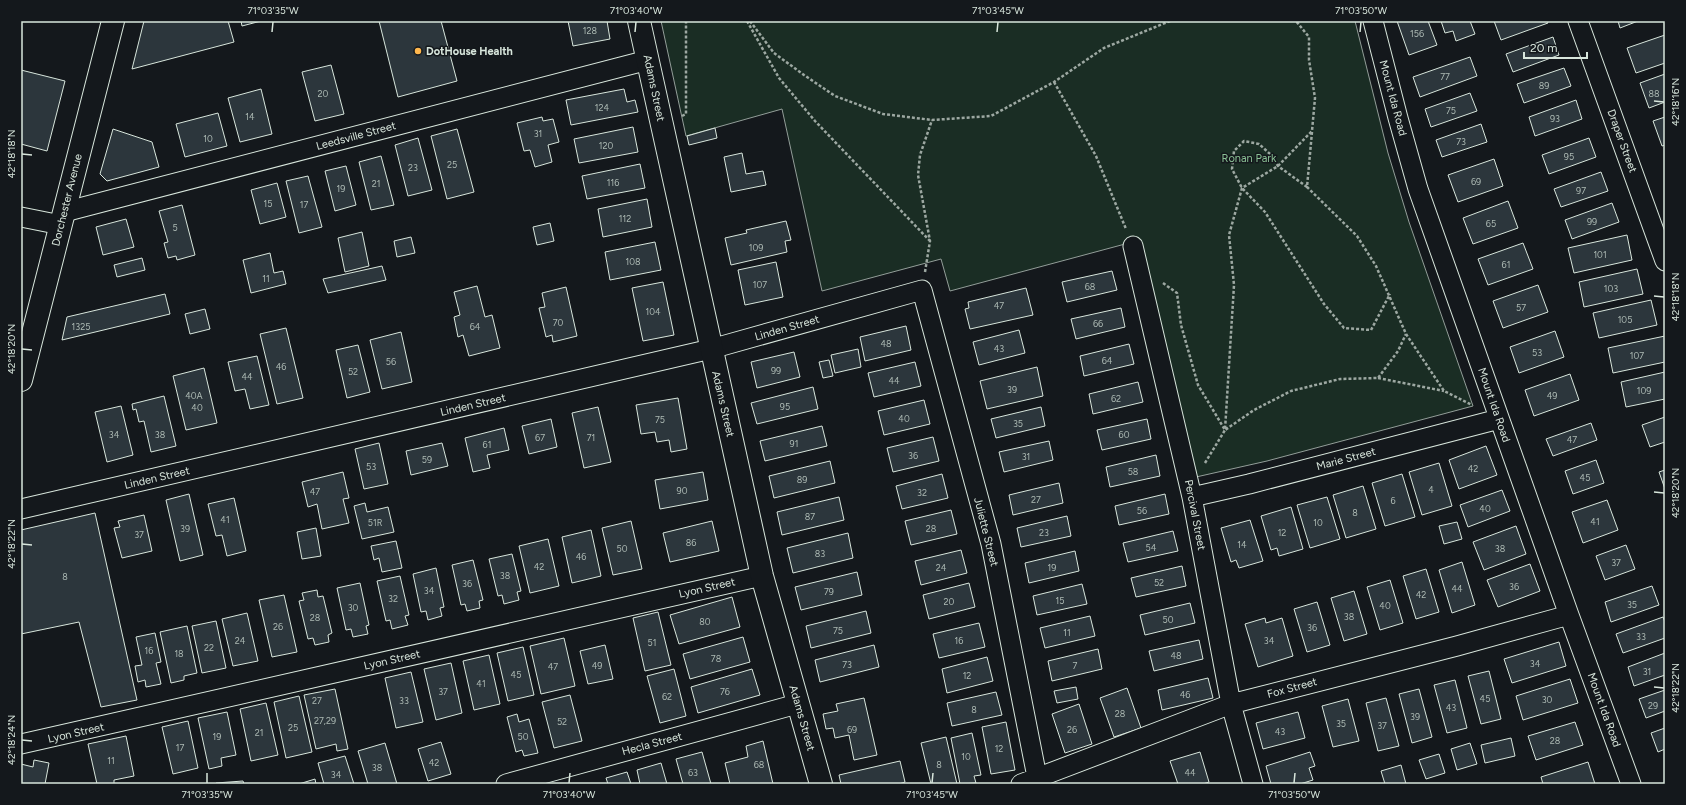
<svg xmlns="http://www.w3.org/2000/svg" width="1686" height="805" font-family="Figtree,sans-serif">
	<rect width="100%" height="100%" fill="#14181c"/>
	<path fill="#1a2d24" stroke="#939e99" d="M661 21H1355L1388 153 1409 222 1473 406 1267 461 1196 477 1140 240 950 291 941 259 822 291 782 109 686 136Z"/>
	<path fill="#2c363c" stroke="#d8e6dc" d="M144 21H228L234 42 132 69Z
		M241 21H261L242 26Z
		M379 21H441L457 81 398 97Z
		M568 21H607L610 39 573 46Z
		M1397 21H1428L1437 45 1409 55Z
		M1441 21H1470L1475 34 1456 41 1453 31 1445 33Z
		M1494 21H1547L1548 23 1501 40Z
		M1618 21H1638L1620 28Z
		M1665 35V63L1636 73 1627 48Z
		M1553 37 1559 55 1513 72 1506 54Z
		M1470 57 1477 76 1420 97 1413 77Z
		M331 65 344 114 315 121 302 72Z
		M1564 68 1571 86 1524 103 1517 84Z
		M21 70 65 81 47 151 21 144Z
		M1665 74V102L1649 108 1640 83Z
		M261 89 272 134 240 142 228 98Z
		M624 89 627 102 635 100 638 112 571 125 566 100Z
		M1470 93 1477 111 1431 127 1425 109Z
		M1576 100 1582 119 1535 136 1529 117Z
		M218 113 227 146 185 157 176 124Z
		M542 117 543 121 553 119 559 142 548 145 552 162 535 167 530 150 524 151 517 123Z
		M1665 117V145L1662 146 1653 121Z
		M1481 124 1487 142 1442 157 1436 140Z
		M633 127 638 152 579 163 574 139Z
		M715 128 717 138 689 145 687 136Z
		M113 129 152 142 159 167 107 181 100 174Z
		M457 129 474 192 447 199 431 136Z
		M418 138 432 190 408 196 395 145Z
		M1589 138 1596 157 1549 174 1542 155Z
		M742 153 746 174 763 171 766 185 731 192 724 157Z
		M381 156 394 205 371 210 359 162Z
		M1494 159 1503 186 1458 202 1448 175Z
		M640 164 645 188 587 199 582 176Z
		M346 166 356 205 335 211 325 171Z
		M1601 172 1608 191 1561 207 1554 189Z
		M308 176 322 227 299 233 286 181Z
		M277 183 286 217 260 224 251 190Z
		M647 199 652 227 603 237 598 209Z
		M1508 201 1518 228 1473 244 1463 218Z
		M1612 203 1619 222 1572 239 1565 220Z
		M182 205 195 255 177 260 176 256 168 258 164 243 168 242 159 211Z
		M126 219 134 247 103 255 96 227Z
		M786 221 791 240 785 241 787 252 731 265 725 238 747 233 746 230Z
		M550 223 554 241 537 245 533 227Z
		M362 232 369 266 345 272 338 238Z
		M1627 235 1632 260 1574 273 1568 248Z
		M411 237 415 253 397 257 394 241Z
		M655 242 661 270 610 280 605 252Z
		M1523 243 1533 269 1488 285 1478 259Z
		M270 253 274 273 283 271 286 284 251 293 243 260Z
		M142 258 145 270 117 277 114 265Z
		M776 262 783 297 745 305 738 270Z
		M382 266 386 280 328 293 323 279Z
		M1637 269 1643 294 1584 307 1579 282Z
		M1112 271 1117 290 1067 302 1062 282Z
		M663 282 674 335 643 341 632 288Z
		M1538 285 1548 312 1503 328 1493 301Z
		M477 286 485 317 492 315 500 348 469 356 463 335 458 337 454 317 460 315 454 292Z
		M566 287 577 336 553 342 552 335 546 337 539 308 545 307 542 293Z
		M1026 288 1033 315 970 329 965 309 969 308 968 302Z
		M165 294 170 314 62 340 67 317Z
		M1651 300 1657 325 1599 338 1593 313Z
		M1121 308 1125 327 1076 339 1071 319Z
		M205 309 210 329 190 334 185 314Z
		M906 326 911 350 865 361 860 337Z
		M286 328 303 398 277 404 260 334Z
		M1019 330 1025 353 979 365 973 342Z
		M1555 331 1564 357 1519 373 1510 347Z
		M401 332 412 382 382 389 370 340Z
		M1665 336V362L1613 373 1608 348Z
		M1129 344 1134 364 1084 376 1080 356Z
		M358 345 370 392 347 398 336 350Z
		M858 349 861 367 835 373 831 355Z
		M794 352 800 377 757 388 751 362Z
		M257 356 269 405 250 409 245 389 235 391 228 362Z
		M829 360 833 376 823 378 819 362Z
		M915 362 921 386 874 397 868 373Z
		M1037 367 1043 396 987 409 980 381Z
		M204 368 217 423 186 430 173 376Z
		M1665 372V399L1626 407 1621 382Z
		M1570 374 1579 400 1534 416 1525 390Z
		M1138 382 1143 402 1093 414 1089 394Z
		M813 387 818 409 757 424 751 403Z
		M164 396 176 446 151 452 144 421 139 422 136 409 133 410 132 404Z
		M678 398 687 449 671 452 669 440 657 442 655 432 641 434 636 405Z
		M924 400 930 424 884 435 878 411Z
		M121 406 133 455 107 462 95 412Z
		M598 407 611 462 584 468 572 413Z
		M1041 407 1045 426 996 438 991 419Z
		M1665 417V442L1650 447 1642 425Z
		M551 419 557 447 529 454 522 426Z
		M1147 419 1151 439 1102 450 1097 430Z
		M1591 423 1597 440 1553 456 1546 439Z
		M822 426 827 446 765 461 760 441Z
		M504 428 509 450 487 455 490 468 473 472 465 438Z
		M933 437 939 461 893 472 887 448Z
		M1049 441 1053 460 1004 472 999 452Z
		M379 443 388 484 364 489 355 449Z
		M442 443 448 466 411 475 406 451Z
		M1486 446 1497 475 1459 489 1449 460Z
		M1156 455 1160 476 1110 487 1106 467Z
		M1596 460 1604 483 1573 494 1565 471Z
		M830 461 835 483 774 498 769 476Z
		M1439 463 1452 506 1422 515 1409 472Z
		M1665 470V489L1659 472Z
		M343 472 349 498 343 499 349 523 322 529 317 504 308 507 302 482Z
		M703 472 708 500 660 509 655 480Z
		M942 474 948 498 902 509 896 486Z
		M1402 474 1415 517 1385 526 1372 483Z
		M1059 483 1063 503 1013 515 1009 495Z
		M1363 486 1376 529 1346 538 1333 495Z
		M1502 490 1510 511 1468 527 1460 505Z
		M189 494 203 555 180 561 166 500Z
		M1165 494 1169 514 1119 525 1115 506Z
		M839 497 844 520 782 535 777 512Z
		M1327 497 1340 539 1310 548 1297 505Z
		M234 498 246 551 227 556 222 535 216 536 208 504Z
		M1607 500 1618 530 1583 543 1572 512Z
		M365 503 367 512 388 507 394 532 362 539 354 506Z
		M1291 507 1303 549 1279 556 1277 548 1271 550 1261 516Z
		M951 510 957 534 911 545 905 521Z
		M95 513 137 700 101 707 79 622 21 634V530Z
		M144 515 152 551 122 558 114 528 120 527 118 521Z
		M1067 516 1071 536 1021 547 1017 528Z
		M1250 520 1263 561 1239 568 1236 560 1231 562 1221 528Z
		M631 521 642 569 613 575 602 528Z
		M712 521 719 551 670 562 663 533Z
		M1457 522 1462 539 1444 544 1439 526Z
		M1516 526 1526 554 1484 570 1473 542Z
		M316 528 321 556 302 559 297 532Z
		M591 530 601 576 572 583 562 537Z
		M1173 531 1178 551 1128 562 1123 543Z
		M848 533 853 558 793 573 787 548Z
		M548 539 559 586 530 593 519 546Z
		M396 541 402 568 382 572 379 558 374 560 371 546Z
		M1626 545 1635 569 1605 580 1596 556Z
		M961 550 967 573 921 585 915 561Z
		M1075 551 1079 571 1029 583 1025 563Z
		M512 554 521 591 517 592 519 600 504 604 502 595 498 596 489 559Z
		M473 560 483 600 479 601 480 608 467 611 465 604 461 605 452 565Z
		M1462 562 1475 605 1452 613 1439 570Z
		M1530 564 1540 591 1498 607 1487 580Z
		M1182 566 1186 586 1136 597 1131 578Z
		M436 568 444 607 440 608 442 616 428 620 426 611 421 612 413 574Z
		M1426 569 1439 612 1416 619 1403 576Z
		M857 572 862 595 801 610 795 587Z
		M400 576 409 615 405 616 408 625 392 629 390 620 386 621 377 581Z
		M1390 580 1403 623 1380 630 1367 587Z
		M360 583 369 625 366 626 368 634 353 637 351 629 346 630 337 588Z
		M969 583 975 607 929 619 923 595Z
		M1082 584 1087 604 1037 615 1033 596Z
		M1652 586 1659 605 1611 622 1605 602Z
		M317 590 318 597 323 596 332 633 328 635 329 642 315 645 313 638 308 639 299 601 304 600 302 593Z
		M1354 591 1367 634 1344 641 1331 598Z
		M284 595 297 652 272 657 259 600Z
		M732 597 740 627 679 644 670 615Z
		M1317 602 1330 645 1307 652 1294 609Z
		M1190 603 1195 623 1145 635 1140 615Z
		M866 611 871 633 811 648 806 626Z
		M658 612 671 665 645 671 633 618Z
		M247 613 258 661 233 666 222 619Z
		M1090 616 1095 636 1045 648 1040 628Z
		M1663 617 1665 622V638L1623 653 1616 634Z
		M1265 618 1266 623 1282 618 1293 656 1258 667 1245 624Z
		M216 621 226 668 202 673 192 626Z
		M979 623 985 647 939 658 933 634Z
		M187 626 197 673 184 676V680L171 683 160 632Z
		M155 633 161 662 156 663 161 684 146 687 145 680 138 682 135 666 142 665 136 637Z
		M743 637 750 662 690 679 683 654Z
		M564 638 575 686 541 694 530 646Z
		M1199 640 1203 659 1154 671 1149 651Z
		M1559 642 1566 666 1512 683 1504 659Z
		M605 645 613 679 588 684 580 651Z
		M874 645 879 667 820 682 815 660Z
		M523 647 534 695 508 701 497 653Z
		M1098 649 1102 669 1052 681 1048 661Z
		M1665 653V675L1634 686 1628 667Z
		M489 655 500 704 474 710 463 661Z
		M987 657 993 681 947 693 942 669Z
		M451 663 462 713 436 720 424 669Z
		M674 669 686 716 660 723 647 676Z
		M752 669 760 695 698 713 691 687Z
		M1489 671 1501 719 1481 724 1468 676Z
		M411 672 423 722 396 728 385 678Z
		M1208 678 1213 698 1162 710 1158 690Z
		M1570 679 1578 703 1523 720 1516 696Z
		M1455 680 1467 728 1447 733 1434 685Z
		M1076 687 1078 699 1057 703 1054 691Z
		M1127 688 1141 728 1114 737 1100 698Z
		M335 689 348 749 337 751 336 744 316 749 304 695Z
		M1419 689 1432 737 1412 743 1399 694Z
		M1665 690V711L1646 718 1639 699Z
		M996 692 1002 715 952 726 947 703Z
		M570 695 582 741 554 748 542 702Z
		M299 696 312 752 286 758 274 702Z
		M864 698 877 755 854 760 849 735 835 738 833 728 826 729 823 714 838 711 836 704Z
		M1386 698 1399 746 1378 751 1366 703Z
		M1348 699 1359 741 1333 747 1322 706Z
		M266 703 278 755 251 761 240 709Z
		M1079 704 1092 744 1065 753 1052 714Z
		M227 712 236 755 221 758 222 766 209 769 198 718Z
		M1298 712 1305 738 1263 749 1256 723Z
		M517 714 519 722 529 719 538 753 524 756 522 750 516 752 507 717Z
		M188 721 198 768 173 774 162 727Z
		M1006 722 1015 770 991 774 982 727Z
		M1575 722 1583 745 1536 760 1528 736Z
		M1665 728V749L1658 752 1651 733Z
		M972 733 981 775 974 776 976 783 960 784 951 738Z
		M126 736 134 776 114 780V784H97L88 744Z
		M946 737 957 784H931L921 743Z
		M1511 738 1515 756 1485 763 1481 745Z
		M763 741 773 784H730L725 763 748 757 746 746Z
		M441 742 451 774 428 781 418 749Z
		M385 743 397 784H368L358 751Z
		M1470 743 1477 764 1457 770 1451 749Z
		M702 752 711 784H683L676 759Z
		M1200 752 1209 782 1203 784H1178L1170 761Z
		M1310 752 1315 766 1309 768 1313 780 1300 784H1271L1266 766Z
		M1439 754 1445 773 1426 779 1419 760Z
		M345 756 354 784H324L318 763Z
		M34 760 49 763 45 784H21V764L33 767Z
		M900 761 905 782 899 784H841L839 775Z
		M1588 762 1595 784H1543L1541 777Z
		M661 763 667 784H640L637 770Z
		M1401 765 1406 784H1385L1381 771Z
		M627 772 631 784H608L606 778Z
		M315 779 316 784H299Z
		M243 781 244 784H216V783Z"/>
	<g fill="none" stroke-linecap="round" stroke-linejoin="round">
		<g stroke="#d8e6dc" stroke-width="21">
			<path id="street" d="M1373 21 1398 118 1418 189 1569 615 1631 784
				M1578 21 1665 261
				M64 212 648 60
				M21 217 61 225
				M1133 246 1192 497 1231 704 1253 784
				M1192 497 1249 484 1499 419
				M21 509 711 349 922 290 991 544 1037 777
				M21 744 762 576
				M506 784 797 704
				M1021 784 1231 704 1457 646 1569 615"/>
		</g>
		<g stroke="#d8e6dc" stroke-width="24">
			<path id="secondary" d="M639 21 762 576 821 784"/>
		</g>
		<g stroke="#d8e6dc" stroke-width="24">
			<path id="primary" d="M21 380 113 21"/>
		</g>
		<path stroke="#9da8a2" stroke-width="2.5" stroke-dasharray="3 2" stroke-linecap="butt" d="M747 21 779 78 815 121 930 241
			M750 21 774 53 804 75 835 96 883 114 932 120 991 116 1054 82 1104 48 1170 21
			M1054 82 1096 156 1126 229
			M682 116 686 114V21
			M1312 132 1307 187 1357 236 1376 266 1406 334 1444 391 1472 405
			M1307 187 1278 166 1270 154 1259 144 1244 141 1234 151 1232 169 1242 188 1265 212 1324 304 1344 328 1371 330 1390 294
			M925 272 930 241 918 175 920 155 932 120
			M1163 283 1177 293 1181 325 1198 385 1225 430 1254 410 1291 391 1340 379 1378 378 1398 351 1406 334
			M1378 378 1444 391
			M1205 463 1225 430 1234 285 1229 235 1242 188 1278 166 1312 131 1315 98 1309 60V37L1296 21"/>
		<use href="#street" stroke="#14181c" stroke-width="19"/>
		<use href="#secondary" stroke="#14181c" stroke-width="22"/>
		<use href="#primary" stroke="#14181c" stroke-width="22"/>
	</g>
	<path fill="none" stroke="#d8e6dc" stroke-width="1.5" d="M272 32 273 22M635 32 636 22M997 32 998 22M1360 32 1361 22M1654 101 1664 102M22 154 32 155M1654 296 1664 297M22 349 32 350M1654 492 1664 493M22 544 32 545M1654 687 1664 688M22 740 32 741M207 783V773M569 783 570 773M932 783 933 773M1294 783 1295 773"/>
	<circle fill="#ffb74d" stroke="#14181c" stroke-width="1.5" cx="418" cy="51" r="4"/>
	<g text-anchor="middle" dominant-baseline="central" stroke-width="3" stroke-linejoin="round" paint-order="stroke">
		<g font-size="9" fill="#adbab4">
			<text x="590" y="30">128</text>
			<text x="1417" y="33">156</text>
			<text x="1445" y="76">77</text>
			<text x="1544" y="85">89</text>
			<text x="323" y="93">20</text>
			<text x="1654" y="93">88</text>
			<text x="602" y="107">124</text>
			<text x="1451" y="110">75</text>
			<text x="250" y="116">14</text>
			<text x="1555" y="118">93</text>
			<text x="538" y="133">31</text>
			<text x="208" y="138">10</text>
			<text x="1461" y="141">73</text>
			<text x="606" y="145">120</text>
			<text x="1569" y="156">95</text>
			<text x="452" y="164">25</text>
			<text x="413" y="167">23</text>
			<text x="1476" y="181">69</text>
			<text x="613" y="182">116</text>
			<text x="376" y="183">21</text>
			<text x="341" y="188">19</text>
			<text x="1581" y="190">97</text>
			<text x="268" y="203">15</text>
			<text x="304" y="204">17</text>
			<text x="625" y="218">112</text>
			<text x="1592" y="221">99</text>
			<text x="1491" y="223">65</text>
			<text x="175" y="227">5</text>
			<text x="756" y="247">109</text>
			<text x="1600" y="254">101</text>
			<text x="633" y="261">108</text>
			<text x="1506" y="264">61</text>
			<text x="266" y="278">11</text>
			<text x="760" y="284">107</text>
			<text x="1090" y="286">68</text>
			<text x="1611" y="288">103</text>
			<text x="999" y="305">47</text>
			<text x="1521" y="307">57</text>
			<text x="653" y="311">104</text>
			<text x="1625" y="319">105</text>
			<text x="558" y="322">70</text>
			<text x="1098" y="323">66</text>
			<text x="81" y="326">1325</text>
			<text x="475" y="326">64</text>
			<text x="886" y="343">48</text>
			<text x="999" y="348">43</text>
			<text x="1537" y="352">53</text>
			<text x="1637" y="355">107</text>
			<text x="1107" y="360">64</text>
			<text x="391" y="361">56</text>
			<text x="281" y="366">46</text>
			<text x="776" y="370">99</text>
			<text x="353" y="371">52</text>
			<text x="247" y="376">44</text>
			<text x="894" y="380">44</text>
			<text x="1012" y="389">39</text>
			<text x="1644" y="390">109</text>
			<text x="194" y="395">40A</text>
			<text x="1552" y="395">49</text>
			<text x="1116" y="398">62</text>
			<text x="785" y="406">95</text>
			<text x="197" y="407">40</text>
			<text x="904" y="418">40</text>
			<text x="660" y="419">75</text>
			<text x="1018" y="423">35</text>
			<text x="114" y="434">34</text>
			<text x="160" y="434">38</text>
			<text x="1124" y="434">60</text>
			<text x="540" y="437">67</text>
			<text x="591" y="437">71</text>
			<text x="1572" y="439">47</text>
			<text x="794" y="443">91</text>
			<text x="487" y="444">61</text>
			<text x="913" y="455">36</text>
			<text x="1026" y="456">31</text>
			<text x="427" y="459">59</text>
			<text x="371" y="466">53</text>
			<text x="1473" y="468">42</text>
			<text x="1133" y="471">58</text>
			<text x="1585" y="477">45</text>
			<text x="802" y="479">89</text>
			<text x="1431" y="489">4</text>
			<text x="682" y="490">90</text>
			<text x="315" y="491">47</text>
			<text x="922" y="492">32</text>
			<text x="1036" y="499">27</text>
			<text x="1393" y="500">6</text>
			<text x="1485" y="508">40</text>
			<text x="1142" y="510">56</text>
			<text x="1355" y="512">8</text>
			<text x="810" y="516">87</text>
			<text x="225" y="519">41</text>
			<text x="1595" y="521">41</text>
			<text x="375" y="522">51R</text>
			<text x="1318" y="522">10</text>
			<text x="185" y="528">39</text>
			<text x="931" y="528">28</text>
			<text x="1044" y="532">23</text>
			<text x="1282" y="532">12</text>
			<text x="139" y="534">37</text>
			<text x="691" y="542">86</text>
			<text x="1242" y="544">14</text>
			<text x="1151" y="547">54</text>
			<text x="622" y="548">50</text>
			<text x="1500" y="548">38</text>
			<text x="820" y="553">83</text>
			<text x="581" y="556">46</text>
			<text x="1616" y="562">37</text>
			<text x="539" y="566">42</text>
			<text x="941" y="567">24</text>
			<text x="1052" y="567">19</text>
			<text x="505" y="575">38</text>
			<text x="65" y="576">8</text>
			<text x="1159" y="582">52</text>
			<text x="467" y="583">36</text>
			<text x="1514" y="586">36</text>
			<text x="1457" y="588">44</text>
			<text x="429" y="590">34</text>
			<text x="829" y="591">79</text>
			<text x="1421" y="594">42</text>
			<text x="393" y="598">32</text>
			<text x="1060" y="600">15</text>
			<text x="949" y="601">20</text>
			<text x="1632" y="604">35</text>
			<text x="1385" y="605">40</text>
			<text x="353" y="607">30</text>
			<text x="1349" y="616">38</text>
			<text x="315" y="617">28</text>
			<text x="1168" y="619">50</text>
			<text x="705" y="621">80</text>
			<text x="278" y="626">26</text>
			<text x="1312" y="627">36</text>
			<text x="838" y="630">75</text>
			<text x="1067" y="632">11</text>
			<text x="1641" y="636">33</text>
			<text x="240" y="640">24</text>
			<text x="959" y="640">16</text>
			<text x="1269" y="640">34</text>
			<text x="652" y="642">51</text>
			<text x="209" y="647">22</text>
			<text x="149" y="650">16</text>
			<text x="179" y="653">18</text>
			<text x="1176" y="655">48</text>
			<text x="716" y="658">78</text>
			<text x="1535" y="663">34</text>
			<text x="847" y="664">73</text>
			<text x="597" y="665">49</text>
			<text x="1075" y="665">7</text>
			<text x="553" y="666">47</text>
			<text x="1647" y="671">31</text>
			<text x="516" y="674">45</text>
			<text x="967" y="675">12</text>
			<text x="481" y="683">41</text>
			<text x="443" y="691">37</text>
			<text x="725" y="691">76</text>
			<text x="1185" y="694">46</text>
			<text x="667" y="696">62</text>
			<text x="1485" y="698">45</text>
			<text x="1547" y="699">30</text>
			<text x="317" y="700">27</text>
			<text x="404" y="700">33</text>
			<text x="1653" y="705">29</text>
			<text x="1451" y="707">43</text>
			<text x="974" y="709">8</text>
			<text x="1120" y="713">28</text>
			<text x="1415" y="716">39</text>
			<text x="325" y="720">27,29</text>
			<text x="562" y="721">52</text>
			<text x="1341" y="723">35</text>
			<text x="1382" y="725">37</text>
			<text x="293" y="727">25</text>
			<text x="852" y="729">69</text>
			<text x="1072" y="729">26</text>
			<text x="1280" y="731">43</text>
			<text x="259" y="732">21</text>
			<text x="217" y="736">19</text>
			<text x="523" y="736">50</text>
			<text x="1555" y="740">28</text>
			<text x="180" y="747">17</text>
			<text x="999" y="748">12</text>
			<text x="966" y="756">10</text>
			<text x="111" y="760">11</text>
			<text x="434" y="762">42</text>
			<text x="759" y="764">68</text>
			<text x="939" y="764">8</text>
			<text x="377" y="767">38</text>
			<text x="693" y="772">63</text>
			<text x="1190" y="772">44</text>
			<text x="336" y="774">34</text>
		</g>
		<g font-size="11" font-weight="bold" fill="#d8e6dc" stroke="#14181c" text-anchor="start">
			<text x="426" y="51">DotHouse Health</text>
		</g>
		<g font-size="11" fill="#d8e6dc" stroke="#14181c">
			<text transform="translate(654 88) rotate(78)">Adams Street</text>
			<text transform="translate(1393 98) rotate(75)">Mount Ida Road</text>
			<text transform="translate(356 136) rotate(-15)">Leedsville Street</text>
			<text transform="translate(1622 141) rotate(70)">Draper Street</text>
			<text transform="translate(67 200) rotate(-76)">Dorchester Avenue</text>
			<text transform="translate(787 328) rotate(-16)">Linden Street</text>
			<text transform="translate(723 404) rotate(77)">Adams Street</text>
			<text transform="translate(473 405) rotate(-13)">Linden Street</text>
			<text transform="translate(1494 405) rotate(71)">Mount Ida Road</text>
			<text transform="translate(1346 459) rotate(-15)">Marie Street</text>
			<text transform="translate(157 478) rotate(-13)">Linden Street</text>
			<text transform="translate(1195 515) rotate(79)">Percival Street</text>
			<text transform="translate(986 532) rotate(76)">Juliette Street</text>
			<text transform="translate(707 588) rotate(-13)">Lyon Street</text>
			<text transform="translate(392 660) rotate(-13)">Lyon Street</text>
			<text transform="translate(1292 688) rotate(-15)">Fox Street</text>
			<text transform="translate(1604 710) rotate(70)">Mount Ida Road</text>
			<text transform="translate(802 718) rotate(74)">Adams Street</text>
			<text transform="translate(76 733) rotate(-13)">Lyon Street</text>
			<text transform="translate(652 744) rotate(-15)">Hecla Street</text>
		</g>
		<g font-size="11" fill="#8ac095" stroke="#14181c">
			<text x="1249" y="158">Ronan Park</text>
		</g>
	</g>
	<rect width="1686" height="805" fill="none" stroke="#14181c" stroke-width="44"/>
	<path d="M1524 52v6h63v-6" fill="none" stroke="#d8e6dc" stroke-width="2"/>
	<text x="1530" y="52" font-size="12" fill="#d8e6dc" stroke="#14181c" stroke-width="3" paint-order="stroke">20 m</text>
	<rect x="22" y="22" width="1642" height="761" fill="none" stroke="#d8e6dc" stroke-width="1.5"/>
	<g font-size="10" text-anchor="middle" fill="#d8e6dc">
		<text x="273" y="14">71°03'35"W</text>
		<text x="636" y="14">71°03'40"W</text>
		<text x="998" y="14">71°03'45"W</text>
		<text x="1361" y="14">71°03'50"W</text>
		<text transform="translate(1675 102) rotate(-90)" y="4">42°18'16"N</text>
		<text transform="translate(11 154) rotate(-90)" y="4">42°18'18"N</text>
		<text transform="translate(1675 297) rotate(-90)" y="4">42°18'18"N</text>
		<text transform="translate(11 349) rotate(-90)" y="4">42°18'20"N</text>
		<text transform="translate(1675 493) rotate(-90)" y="4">42°18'20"N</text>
		<text transform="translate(11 544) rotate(-90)" y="4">42°18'22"N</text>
		<text transform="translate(1675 688) rotate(-90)" y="4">42°18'22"N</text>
		<text transform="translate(11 740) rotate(-90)" y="4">42°18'24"N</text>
		<text x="207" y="798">71°03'35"W</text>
		<text x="569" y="798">71°03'40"W</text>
		<text x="932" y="798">71°03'45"W</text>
		<text x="1294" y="798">71°03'50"W</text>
	</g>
</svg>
